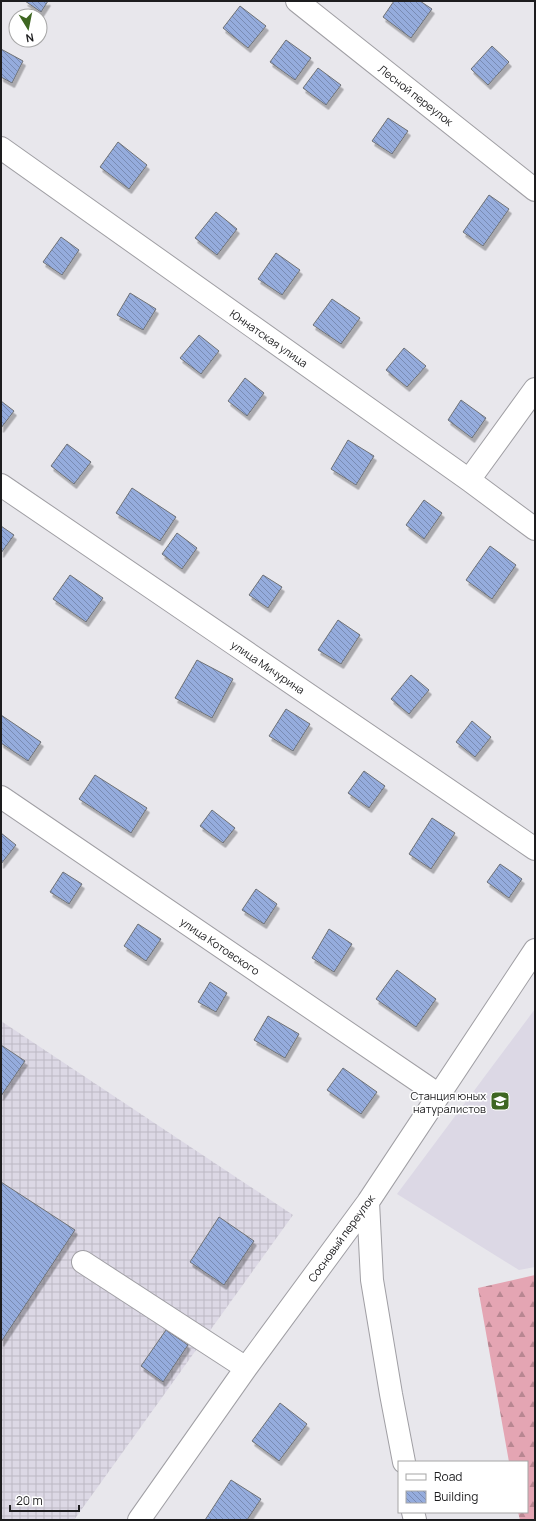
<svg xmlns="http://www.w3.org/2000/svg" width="536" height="1521" font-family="Manrope,sans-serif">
	<defs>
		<pattern id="industrial-grid" width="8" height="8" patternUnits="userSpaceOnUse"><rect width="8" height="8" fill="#dcd8e5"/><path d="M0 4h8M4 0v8" fill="none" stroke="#bcb9c4"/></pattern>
		<pattern id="forest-firs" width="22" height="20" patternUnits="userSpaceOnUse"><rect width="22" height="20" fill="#e4a5b3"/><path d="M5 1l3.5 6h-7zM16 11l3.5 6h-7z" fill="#b88691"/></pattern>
		<pattern id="building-back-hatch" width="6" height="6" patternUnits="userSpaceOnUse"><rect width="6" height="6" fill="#95acdd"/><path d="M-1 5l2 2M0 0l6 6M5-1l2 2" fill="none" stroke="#798bb3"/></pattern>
		<filter id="shadow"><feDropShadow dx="2.5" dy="4.5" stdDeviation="0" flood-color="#0004"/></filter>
	</defs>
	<rect width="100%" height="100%" fill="#e8e7ec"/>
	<path fill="#dcd8e5" d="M535 1009V1267L519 1270 397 1194Z"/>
	<path fill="url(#industrial-grid)" d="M1 1021 293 1215 74 1520H1Z"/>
	<path fill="url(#forest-firs)" d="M535 1275V1520H520L518 1512H527V1462H509L478 1288Z"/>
	<path fill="url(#building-back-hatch)" stroke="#6e7175" filter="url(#shadow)" d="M25 1H48L41 12Z
		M394 1H420L432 9 411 38 383 17Z
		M240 6 266 26 248 48 223 28Z
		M286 40 311 58 295 80 270 62Z
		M492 46 509 62 488 85 471 69Z
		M1 49 23 61 12 83 1 77Z
		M318 68 341 85 326 105 303 88Z
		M388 118 408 131 392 154 372 141Z
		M118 142 147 165 129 189 100 167Z
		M489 195 509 209 483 246 463 232Z
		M216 212 237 229 217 255 195 238Z
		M61 237 79 250 62 275 43 262Z
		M276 253 300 270 282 295 258 279Z
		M130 293 156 309 143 330 117 315Z
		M332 299 360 318 341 344 313 325Z
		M199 335 219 351 201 374 180 358Z
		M404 348 426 366 407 387 386 370Z
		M245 378 264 393 247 416 228 401Z
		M461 400 486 418 472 438 448 420Z
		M1 401 14 411 1 428Z
		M348 440 374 456 356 485 331 469Z
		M67 444 91 462 74 484 51 466Z
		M132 488 176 517 160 541 116 513Z
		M424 500 442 513 424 539 406 525Z
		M1 526 14 535 1 553Z
		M177 533 197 548 182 569 162 554Z
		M490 546 516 565 492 599 466 580Z
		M70 575 103 598 86 622 53 599Z
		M263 575 282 587 268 608 249 595Z
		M338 620 360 635 341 664 318 650Z
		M197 660 233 679 212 718 175 698Z
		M411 675 429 690 409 714 391 699Z
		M286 709 310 724 293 751 269 736Z
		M1 715 41 742 28 761 1 743Z
		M472 721 491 737 475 757 456 742Z
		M364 771 385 786 369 808 348 793Z
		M95 775 147 808 131 833 79 799Z
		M212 810 235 828 223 843 200 826Z
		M432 818 455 833 431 869 409 854Z
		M1 833 16 845 1 864Z
		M500 864 522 879 509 898 487 882Z
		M63 872 82 884 69 904 50 892Z
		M256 889 277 904 264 924 242 910Z
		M138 924 161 939 146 961 124 946Z
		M329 929 352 944 334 972 312 958Z
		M397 970 436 999 416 1027 376 999Z
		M210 982 227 993 216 1012 198 1002Z
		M268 1016 299 1034 285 1058 254 1040Z
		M1 1045 25 1061 1 1096Z
		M343 1068 377 1092 361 1114 327 1090Z
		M1 1182 75 1230 1 1342Z
		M219 1217 254 1241 224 1285 190 1262Z
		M166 1330 188 1345 163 1382 141 1366Z
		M280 1403 307 1424 279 1461 252 1441Z
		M231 1480 261 1499 247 1520H205Z"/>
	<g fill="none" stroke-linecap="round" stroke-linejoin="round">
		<g stroke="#a09fa4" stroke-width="24">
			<path id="minor" d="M297 1 535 190
				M1 148 469 480 535 529
				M469 480 535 389
				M1 485 535 849
				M1 797 439 1095
				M368 1202 372 1280 391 1394 404 1462
				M83 1262 246 1368
				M413 1512 415 1520
				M139 1520 246 1368 368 1202 535 950"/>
		</g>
		<use href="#minor" stroke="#fff" stroke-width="22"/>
	</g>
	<defs>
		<g id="school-square" transform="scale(1)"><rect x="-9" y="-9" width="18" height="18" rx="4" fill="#3e6621" stroke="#fff"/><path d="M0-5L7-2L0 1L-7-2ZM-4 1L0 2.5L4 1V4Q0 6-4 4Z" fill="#fff"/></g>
	</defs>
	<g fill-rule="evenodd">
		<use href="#school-square" x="500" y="1101"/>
	</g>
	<g text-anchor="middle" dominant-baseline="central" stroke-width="3" stroke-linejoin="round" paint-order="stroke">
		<g font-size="11" fill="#1d1d1f" stroke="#fff">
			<text transform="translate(416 95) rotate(38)">Лесной переулок</text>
			<text transform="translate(269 338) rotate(35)">Юннатская улица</text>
			<text transform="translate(268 667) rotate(34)">улица Мичурина</text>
			<text transform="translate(220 946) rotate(34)">улица Котовского</text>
			<text transform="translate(341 1238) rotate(-54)">Сосновый переулок</text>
		</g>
		<g font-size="11" fill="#1d1d1f" stroke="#fff" text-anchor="end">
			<text x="486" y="1095">Станция юных<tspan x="486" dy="13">натуралистов</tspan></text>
		</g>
	</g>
	<rect width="536" height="1521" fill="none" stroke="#1d1d1f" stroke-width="4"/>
	<rect x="398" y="1461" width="130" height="52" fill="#ffffff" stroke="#a5a5a5"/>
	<rect x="406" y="1474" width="20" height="6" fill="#ffffff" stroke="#a5a5a5"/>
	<text x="434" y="1481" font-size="12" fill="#1d1d1f">Road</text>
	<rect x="406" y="1491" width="20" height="12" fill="url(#building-back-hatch)" stroke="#a5a5a5"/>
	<text x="434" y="1501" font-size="12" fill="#1d1d1f">Building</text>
	<g transform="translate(28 28) rotate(170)"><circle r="19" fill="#ffffff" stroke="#a5a5a5"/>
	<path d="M0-3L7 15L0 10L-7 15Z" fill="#3e6621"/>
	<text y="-6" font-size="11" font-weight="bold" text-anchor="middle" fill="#1d1d1f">N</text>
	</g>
	<path d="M10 1505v6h69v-6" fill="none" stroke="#1d1d1f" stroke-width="2"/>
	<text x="16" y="1505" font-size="12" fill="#1d1d1f" stroke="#ffffff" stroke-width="3" paint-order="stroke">20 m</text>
</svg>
